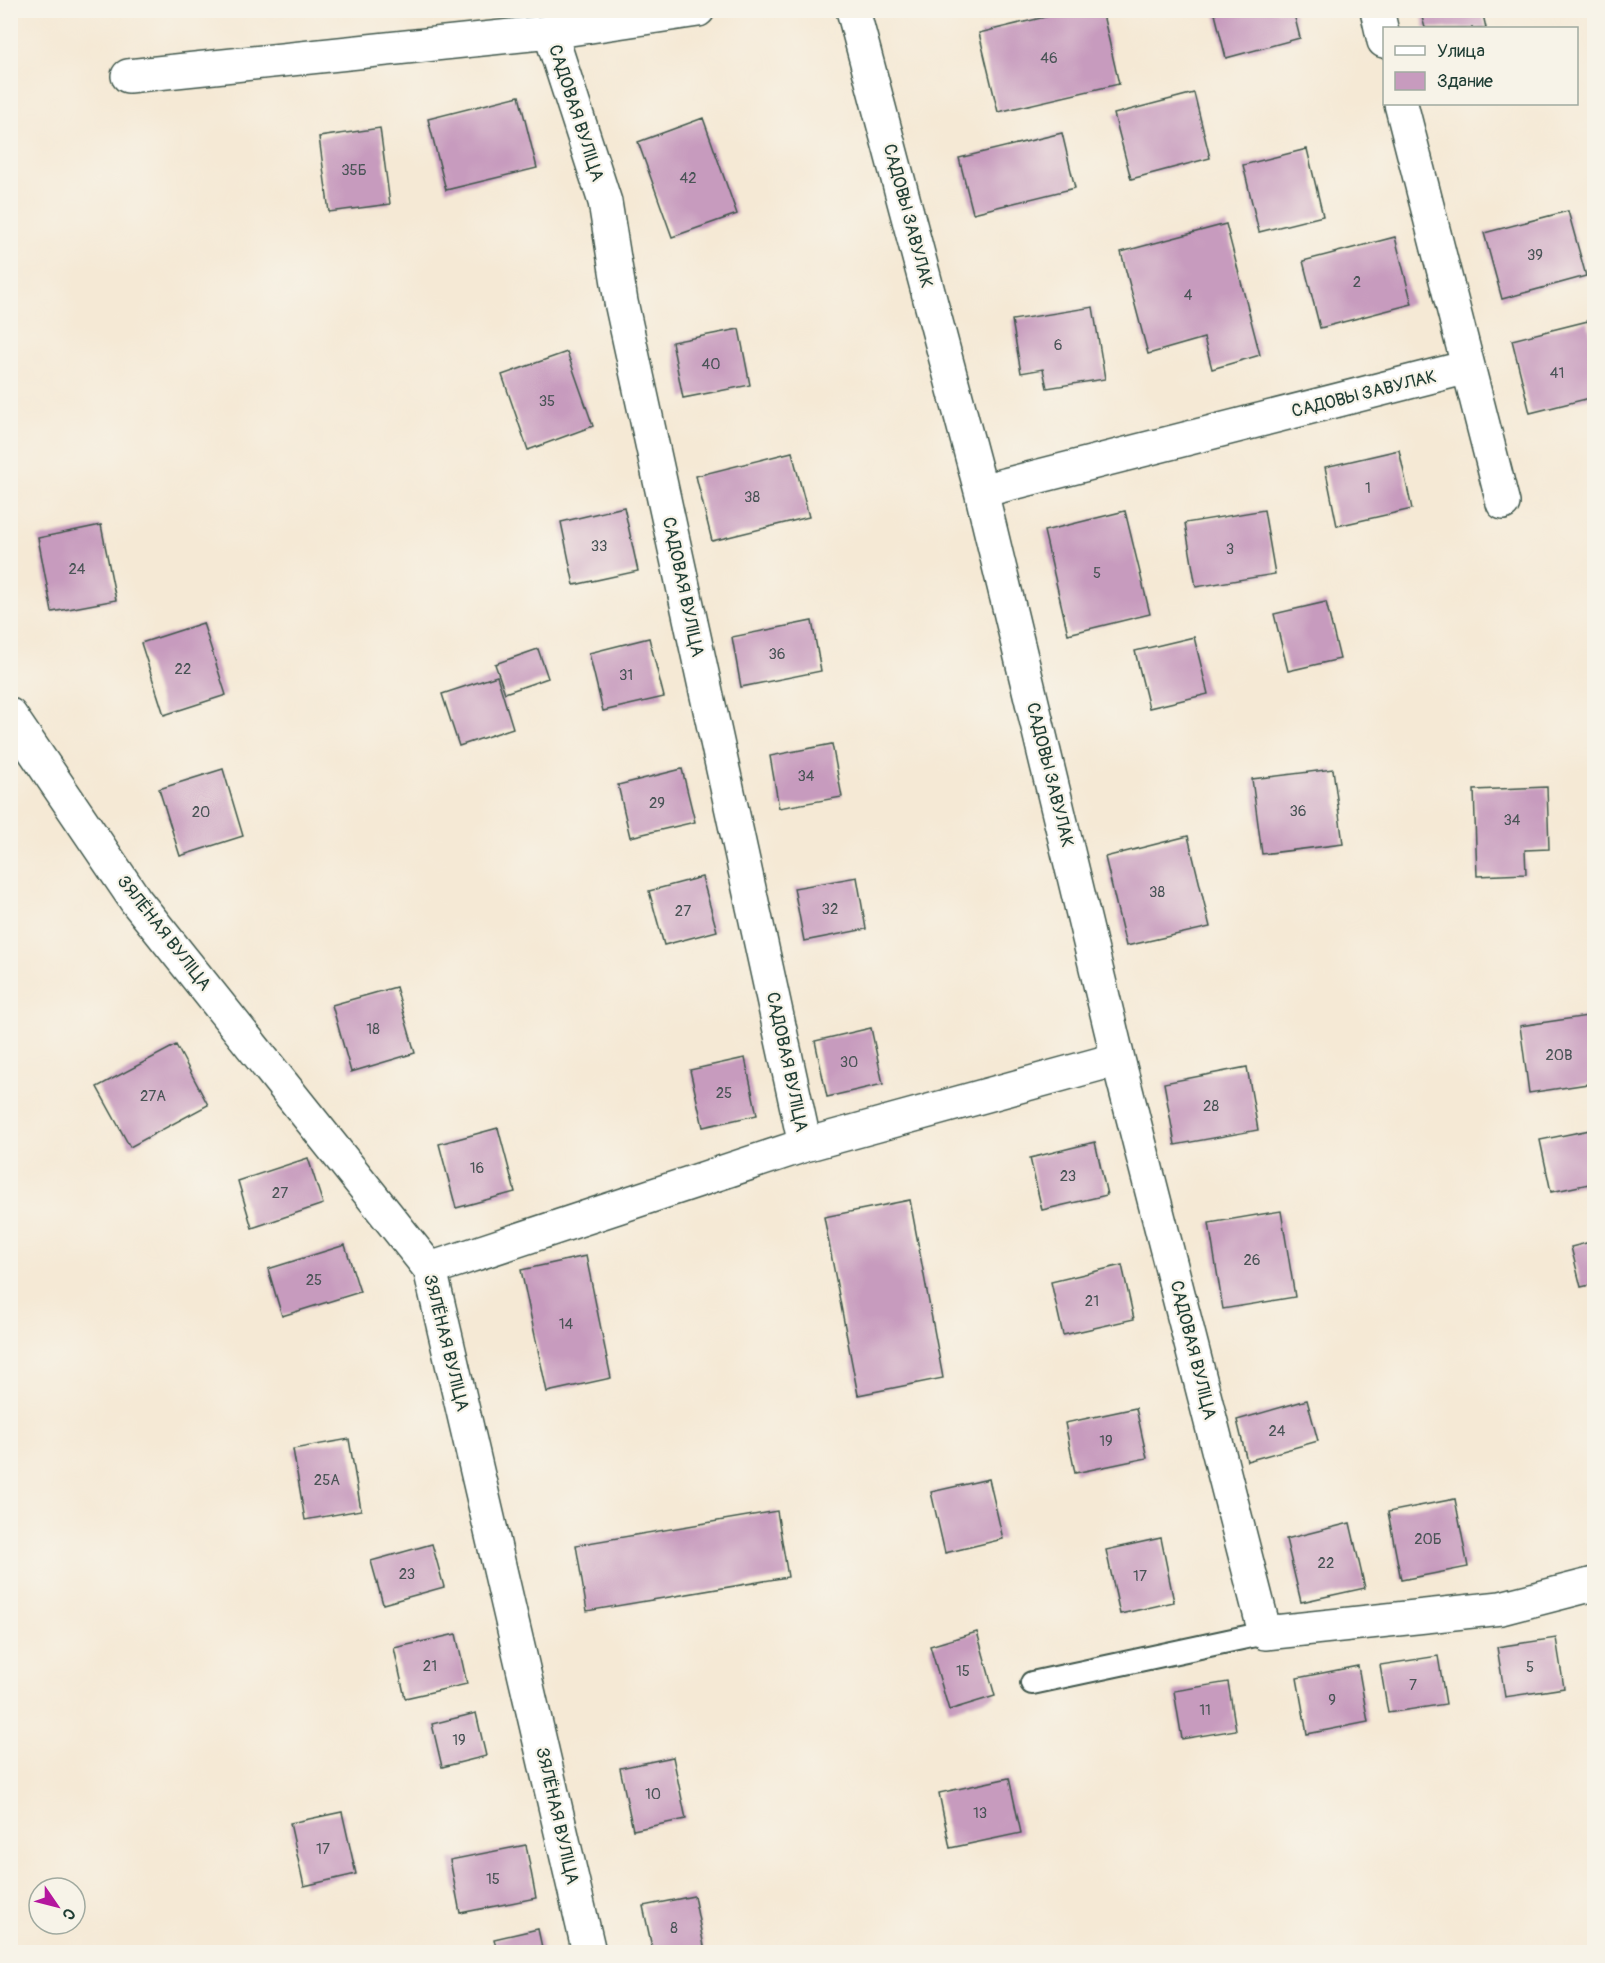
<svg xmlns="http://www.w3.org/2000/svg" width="1605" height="1963" font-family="Pangolin,sans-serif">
	<rect width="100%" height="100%" fill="#f7f3e8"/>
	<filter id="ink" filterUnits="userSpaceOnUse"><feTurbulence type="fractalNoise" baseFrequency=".0167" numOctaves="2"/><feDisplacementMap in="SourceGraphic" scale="12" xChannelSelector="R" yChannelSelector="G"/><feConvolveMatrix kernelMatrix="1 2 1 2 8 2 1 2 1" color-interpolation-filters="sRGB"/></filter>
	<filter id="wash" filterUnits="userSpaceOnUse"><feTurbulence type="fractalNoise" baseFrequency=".008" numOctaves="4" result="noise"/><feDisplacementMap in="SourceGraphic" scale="24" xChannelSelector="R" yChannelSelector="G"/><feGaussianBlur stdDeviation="1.35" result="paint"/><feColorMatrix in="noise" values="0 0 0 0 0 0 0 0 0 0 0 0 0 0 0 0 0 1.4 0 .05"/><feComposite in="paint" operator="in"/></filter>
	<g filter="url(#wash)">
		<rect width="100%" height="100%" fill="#f5e9d5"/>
		<g id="blocks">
			<path fill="#c79bbe" d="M1074 10H1102L1119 84 998 112 979 33Z
				M1214 10H1293L1300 38 1226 58Z
				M1420 10H1482L1486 28H1425Z
				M1194 93 1210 158 1131 179 1114 114Z
				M519 96 537 168 446 190 428 119Z
				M703 118 737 214 672 237 638 142Z
				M380 128 390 204 329 212 319 137Z
				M1062 133 1075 188 973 213 959 158Z
				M1307 149 1323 216 1259 232 1243 165Z
				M1568 211 1586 276 1502 299 1484 233Z
				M1226 224 1260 355 1212 369 1204 338 1148 354 1121 252Z
				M1395 237 1412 304 1320 328 1303 261Z
				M1093 307 1105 379 1047 388 1043 369 1021 373 1012 320Z
				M1588 321 1594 349V397L1530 413 1512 340Z
				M739 329 750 385 683 398 672 342Z
				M567 352 593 426 528 450 502 375Z
				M1399 450 1412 509 1337 526 1325 467Z
				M792 452 809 517 712 541 696 476Z
				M624 507 638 571 574 585 561 522Z
				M1264 510 1275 574 1196 587 1185 523Z
				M1125 511 1150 614 1068 634 1044 531Z
				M101 525 116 600 52 612 38 538Z
				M1326 602 1340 659 1288 671 1274 614Z
				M812 621 821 671 741 687 732 637Z
				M203 623 226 695 164 715 141 643Z
				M1194 637 1208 694 1149 708 1135 651Z
				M649 638 664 697 603 711 589 653Z
				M538 649 548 678 505 693 495 664Z
				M497 676 513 728 459 746 442 694Z
				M832 744 842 797 779 808 770 756Z
				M223 769 243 836 180 856 159 789Z
				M682 769 695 822 630 837 618 785Z
				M1333 769 1343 844 1262 854 1252 779Z
				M1547 787 1549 849 1525 850 1526 874 1477 876 1474 790Z
				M1188 836 1210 927 1126 946 1105 857Z
				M702 877 717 931 664 945 649 891Z
				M857 877 866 929 804 941 794 888Z
				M396 987 415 1053 351 1072 332 1005Z
				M1594 1015V1083L1529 1093 1520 1026Z
				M871 1028 883 1084 827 1097 815 1041Z
				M176 1045 208 1105 130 1147 97 1087Z
				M745 1058 757 1115 703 1127 690 1070Z
				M1247 1067 1258 1130 1175 1145 1164 1083Z
				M498 1128 515 1192 456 1208 439 1144Z
				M1590 1130 1594 1149V1183L1551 1192 1540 1140Z
				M1095 1142 1107 1195 1042 1210 1030 1158Z
				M308 1158 323 1204 252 1228 238 1181Z
				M910 1200 943 1378 858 1395 824 1217Z
				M1281 1211 1295 1297 1223 1309 1209 1223Z
				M1594 1241V1284L1581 1287 1571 1247Z
				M345 1245 360 1292 282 1316 268 1269Z
				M586 1256 611 1378 547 1392 521 1270Z
				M1122 1265 1134 1319 1063 1335 1051 1282Z
				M1307 1400 1318 1441 1247 1461 1237 1420Z
				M1136 1408 1147 1458 1075 1473 1065 1423Z
				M349 1439 361 1510 305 1520 293 1449Z
				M989 1479 1003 1539 945 1553 931 1492Z
				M1455 1499 1468 1567 1401 1580 1388 1512Z
				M777 1511 788 1577 587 1611 576 1545Z
				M1350 1523 1365 1588 1301 1602 1286 1539Z
				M1161 1538 1174 1602 1120 1614 1106 1550Z
				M432 1544 444 1587 383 1604 371 1561Z
				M977 1632 995 1696 949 1710 930 1646Z
				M456 1634 467 1684 405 1698 394 1648Z
				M1556 1638 1564 1688 1505 1697 1497 1647Z
				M1438 1656 1446 1704 1388 1713 1380 1665Z
				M1358 1666 1368 1722 1307 1734 1297 1678Z
				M1228 1682 1236 1730 1182 1739 1174 1691Z
				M476 1713 486 1756 442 1767 432 1724Z
				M673 1757 686 1819 633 1830 620 1768Z
				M1009 1778 1021 1833 950 1848 939 1793Z
				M342 1812 356 1874 304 1886 290 1823Z
				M526 1845 536 1898 460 1913 450 1860Z
				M694 1896 705 1951 653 1952 643 1906Z
				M538 1929 543 1952H497L494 1939Z"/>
		</g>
	</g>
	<g filter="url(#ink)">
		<use href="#blocks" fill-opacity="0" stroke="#3f574c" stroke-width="1.5"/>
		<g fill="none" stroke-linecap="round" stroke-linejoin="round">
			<g stroke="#3f574c" stroke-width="26">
				<path id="service" d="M1032 1683 1265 1633"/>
			</g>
			<g stroke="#3f574c" stroke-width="36">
				<path id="minor" d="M853 10 981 491 1118 1059
					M1377 10 1384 41
					M550 32 605 202 621 302 805 1145
					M128 76 550 32 698 10
					M1401 104 1503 503
					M981 491 1468 367
					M430 1269 805 1145 1118 1059 1265 1633 1501 1608 1594 1584"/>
			</g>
			<g stroke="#3f574c" stroke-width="36">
				<path id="tertiary" d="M10 715 136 901 430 1269 589 1952"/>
			</g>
			<use href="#service" stroke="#fff" stroke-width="22"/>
			<use href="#minor" stroke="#fff" stroke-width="33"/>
			<use href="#tertiary" stroke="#fff" stroke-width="33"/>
		</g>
	</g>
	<g text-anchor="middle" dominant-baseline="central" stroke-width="4.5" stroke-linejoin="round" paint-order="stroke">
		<g font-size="15" fill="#495456">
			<text x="1049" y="58">46</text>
			<text x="354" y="170">35Б</text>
			<text x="688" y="178">42</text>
			<text x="1535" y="255">39</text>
			<text x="1357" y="282">2</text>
			<text x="1188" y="295">4</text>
			<text x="1058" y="345">6</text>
			<text x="711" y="364">40</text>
			<text x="1557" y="373">41</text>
			<text x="547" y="401">35</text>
			<text x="1368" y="488">1</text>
			<text x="752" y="497">38</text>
			<text x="599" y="546">33</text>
			<text x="1230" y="549">3</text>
			<text x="77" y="569">24</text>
			<text x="1097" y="573">5</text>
			<text x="777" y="654">36</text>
			<text x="183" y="669">22</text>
			<text x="626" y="675">31</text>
			<text x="806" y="776">34</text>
			<text x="657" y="803">29</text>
			<text x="1298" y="811">36</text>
			<text x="201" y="812">20</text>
			<text x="1512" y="820">34</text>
			<text x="1157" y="892">38</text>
			<text x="830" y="909">32</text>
			<text x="683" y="911">27</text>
			<text x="373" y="1029">18</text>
			<text x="1559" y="1055">20В</text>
			<text x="849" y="1062">30</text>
			<text x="724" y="1093">25</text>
			<text x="153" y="1096">27А</text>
			<text x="1211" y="1106">28</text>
			<text x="477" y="1168">16</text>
			<text x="1068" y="1176">23</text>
			<text x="280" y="1193">27</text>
			<text x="1252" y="1260">26</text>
			<text x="314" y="1280">25</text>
			<text x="1092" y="1301">21</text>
			<text x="566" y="1324">14</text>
			<text x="1277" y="1431">24</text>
			<text x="1106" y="1441">19</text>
			<text x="327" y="1480">25А</text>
			<text x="1428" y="1539">20Б</text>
			<text x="1326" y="1563">22</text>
			<text x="407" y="1574">23</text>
			<text x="1140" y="1576">17</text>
			<text x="430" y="1666">21</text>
			<text x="1530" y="1667">5</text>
			<text x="963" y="1671">15</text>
			<text x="1413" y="1685">7</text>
			<text x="1332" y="1700">9</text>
			<text x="1205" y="1710">11</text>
			<text x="459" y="1740">19</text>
			<text x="653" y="1794">10</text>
			<text x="980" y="1813">13</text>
			<text x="323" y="1849">17</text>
			<text x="493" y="1879">15</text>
			<text x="674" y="1928">8</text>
		</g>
		<g font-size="18" fill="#1f3d34" stroke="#f7f3e8">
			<text transform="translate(576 113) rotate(72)">САДОВАЯ ВУЛІЦА</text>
			<text transform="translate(908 216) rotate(75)">САДОВЫ ЗАВУЛАК</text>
			<text transform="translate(1364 394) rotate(-14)">САДОВЫ ЗАВУЛАК</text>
			<text transform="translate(683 587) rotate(78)">САДОВАЯ ВУЛІЦА</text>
			<text transform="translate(1050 775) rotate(76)">САДОВЫ ЗАВУЛАК</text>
			<text transform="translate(164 933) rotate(52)">ЗЯЛЁНАЯ ВУЛІЦА</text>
			<text transform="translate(787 1062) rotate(78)">САДОВАЯ ВУЛІЦА</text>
			<text transform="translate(446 1343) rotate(76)">ЗЯЛЁНАЯ ВУЛІЦА</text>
			<text transform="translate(1193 1350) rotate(76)">САДОВАЯ ВУЛІЦА</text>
			<text transform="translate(557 1816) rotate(77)">ЗЯЛЁНАЯ ВУЛІЦА</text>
		</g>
	</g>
	<rect width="1605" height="1963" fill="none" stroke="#f7f3e8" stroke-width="36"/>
	<rect x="1383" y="27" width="195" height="78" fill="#f7f3e8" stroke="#a1aaa0" stroke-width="1.5"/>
	<rect x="1395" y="46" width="30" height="9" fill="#ffffff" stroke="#a1aaa0" stroke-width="1.5"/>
	<text x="1437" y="57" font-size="18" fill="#1f3d34">Улица</text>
	<rect x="1395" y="72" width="30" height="18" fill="#c79bbe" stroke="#a1aaa0" stroke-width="1.5"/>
	<text x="1437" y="87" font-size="18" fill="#1f3d34">Здание</text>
	<g transform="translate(57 1906) rotate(125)"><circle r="28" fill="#f7f3e8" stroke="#a1aaa0" stroke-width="1.5"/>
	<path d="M0-4.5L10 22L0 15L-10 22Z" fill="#b5179e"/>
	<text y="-9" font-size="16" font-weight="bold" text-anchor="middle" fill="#1f3d34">С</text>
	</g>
</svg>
